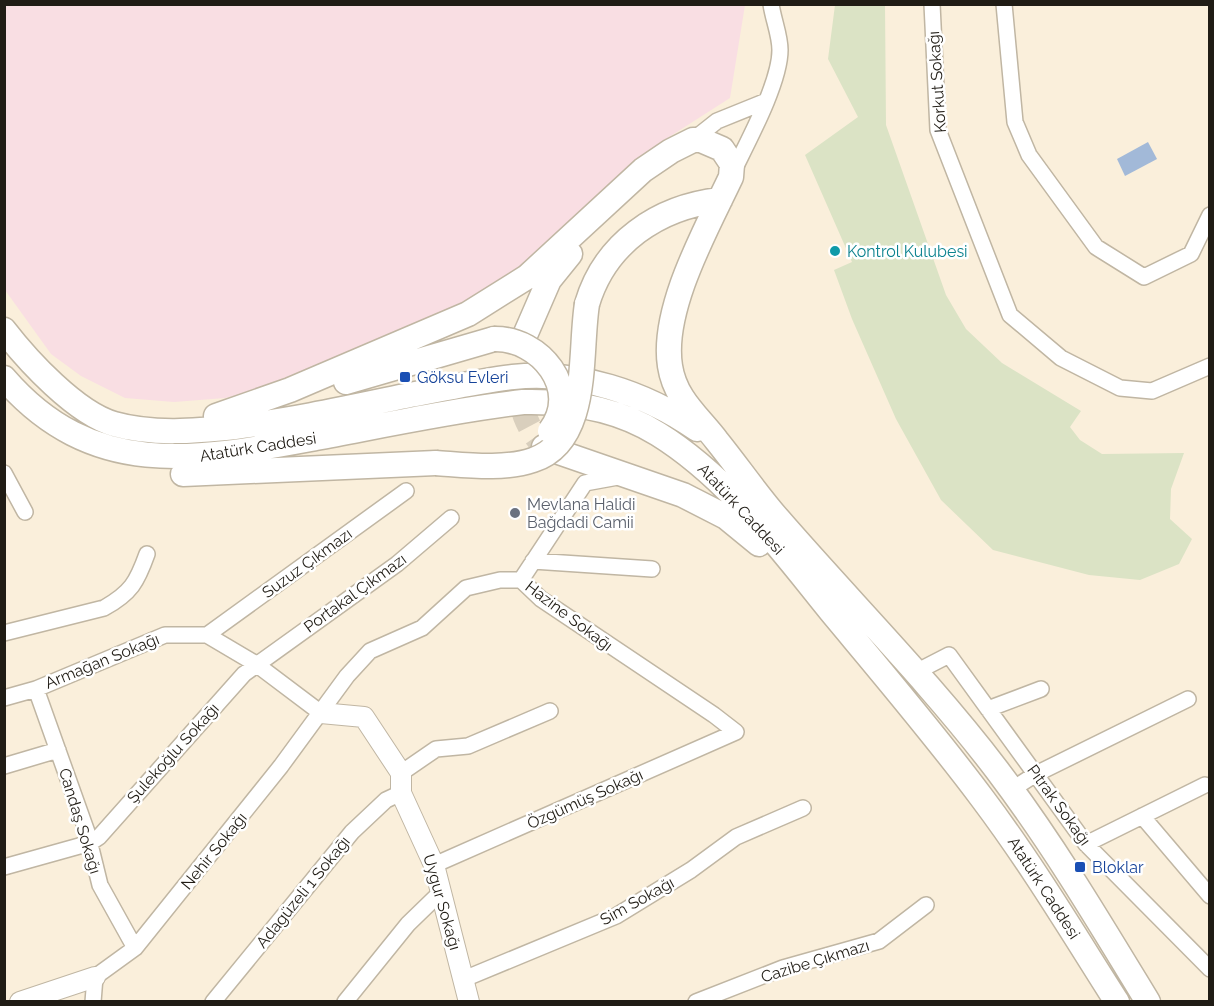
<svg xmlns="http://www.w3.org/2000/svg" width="1214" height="1006" font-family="Raleway,sans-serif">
	<rect width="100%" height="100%" fill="#faefdb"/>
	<path fill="#f9dee3" d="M4 5H745L730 98 655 146 593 206 510 279 458 308 267 388 225 398 174 402 125 398 81 376 51 354 5 290Z"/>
	<path fill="#dbe3c5" d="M835 5H885L886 125 946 295 966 329 1002 363 1081 411 1070 427 1080 440 1102 454 1184 453 1171 489 1170 519 1192 539 1179 564 1140 580 1089 575 993 550 941 500 896 419 852 319 834 270 852 262 805 155 858 117 828 59Z"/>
	<path fill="#a2b9d8" d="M1148 142 1157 159 1125 176 1117 159Z"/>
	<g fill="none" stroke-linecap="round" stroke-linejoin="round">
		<path stroke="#d9cfbd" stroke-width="24" stroke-dasharray="24 12" stroke-linecap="butt" d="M526 333C514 374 514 414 544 447"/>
		<g stroke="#c0b6a3" stroke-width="18">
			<path id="minor" d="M932 4 938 130 1010 315 1061 358 1120 388 1152 391 1210 366
				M1004 4 1015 122 1029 155 1096 247 1144 277 1191 254 1210 215
				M693 140 717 121 764 102
				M732 174C747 143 780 83 780 50 780 35 773 19 771 4
				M4 473 25 512
				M533 561 652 569
				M521 580 585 483 618 477
				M4 633 104 608C131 593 137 582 147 554
				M207 635 406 491
				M916 672 949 655 1086 844 1210 969
				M36 689 87 832 100 885 135 948
				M4 698 36 689 165 635H207L256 664 321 713
				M988 709 1041 689
				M4 766 58 750
				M401 773 436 749 468 746 550 711
				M1011 790 1036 774 1188 699
				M1142 816 1210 896
				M1086 844 1205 785
				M4 867 90 843 99 837 244 674 397 564 451 518
				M464 979 616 916 691 870 736 837 803 808
				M93 1002 95 977 135 948 281 766 347 676 370 651 422 628 466 588 500 580H521L541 599 714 715 736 732 434 865
				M213 1002 352 832 386 800 401 793
				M345 1002 408 924 441 892
				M696 1002 783 968 879 941 926 905"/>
		</g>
		<g stroke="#c0b6a3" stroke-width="22">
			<path id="tertiary" d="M321 713 364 717 401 773V793L434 865 469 1002
				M20 1002 95 977"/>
		</g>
		<g stroke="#c0b6a3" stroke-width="27">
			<path id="primary" d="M587 304C605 243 658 207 720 200
				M4 330C28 361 76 413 114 424 153 435 196 431 235 427 294 420 352 407 410 395 444 389 478 381 513 377 576 370 646 393 697 429
				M526 333 549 280 570 254
				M4 378C93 481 197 460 316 438 385 425 454 410 523 402 569 401 619 409 658 434 729 478 782 551 834 615 884 675 935 735 982 798 1031 863 1073 933 1117 1002
				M346 382 494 339
				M216 416 290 390 468 314 527 277 643 170 671 151 693 140H701L722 149 732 164 731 177C707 228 661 309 670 366 675 399 698 416 717 441 738 467 757 495 779 520 851 603 930 682 997 770 1053 844 1100 923 1148 1002
				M544 447 683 495 726 517 759 544
				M183 474 436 463"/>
		</g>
		<use href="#minor" stroke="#fff" stroke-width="15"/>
		<use href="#tertiary" stroke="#fff" stroke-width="20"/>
		<use href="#primary" stroke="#fff" stroke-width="24"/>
		<g stroke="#c0b6a3" stroke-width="27" stroke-linecap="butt">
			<path id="primary-bridge" d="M494 339C540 338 582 389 550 431
				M436 463C466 465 504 470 533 460 591 441 579 353 587 304"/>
		</g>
		<use href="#primary-bridge" stroke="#fff" stroke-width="24"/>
	</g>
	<circle fill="#0f9aa8" stroke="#fff" stroke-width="2" cx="835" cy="251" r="6"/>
	<g fill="#1a4fb4" stroke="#fff" stroke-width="2">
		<rect x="399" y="371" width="12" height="12" rx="3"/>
		<rect x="1074" y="861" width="12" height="12" rx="3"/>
	</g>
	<circle fill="#6b7280" stroke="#fff" stroke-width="2" cx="515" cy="513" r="6"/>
	<g text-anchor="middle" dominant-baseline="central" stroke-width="5" stroke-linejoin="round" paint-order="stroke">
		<g font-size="16" fill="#201c15" stroke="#fff">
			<text transform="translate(937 82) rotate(-94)">Korkut Sokağı</text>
			<text transform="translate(258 447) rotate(-9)">Atatürk Caddesi</text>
			<text transform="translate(741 509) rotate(47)">Atatürk Caddesi</text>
			<text transform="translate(307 563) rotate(-36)">Suzuz Çıkmazı</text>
			<text transform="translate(355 593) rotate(-36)">Portakal Çıkmazı</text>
			<text transform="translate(569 616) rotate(37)">Hazine Sokaḡı</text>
			<text transform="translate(102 661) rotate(-22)">Armaḡan Sokaḡı</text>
			<text transform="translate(173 753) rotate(-48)">Şulekoğlu Sokaḡı</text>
			<text transform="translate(585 799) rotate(-24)">Özgümüş Sokağı</text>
			<text transform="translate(1059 805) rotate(54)">Pıtrak Sokağı</text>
			<text transform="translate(80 821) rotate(73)">Candaş Sokağı</text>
			<text transform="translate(214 851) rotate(-51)">Nehir Sokağı</text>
			<text transform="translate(1044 888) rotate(57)">Atatürk Caddesi</text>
			<text transform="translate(303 892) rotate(-51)">Adagüzeli 1 Sokaḡı</text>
			<text transform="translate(637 901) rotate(-29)">Sim Sokağı</text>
			<text transform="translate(442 902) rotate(74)">Uygur Sokağı</text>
			<text transform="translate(815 961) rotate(-17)">Cazibe Çıkmazı</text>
		</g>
		<g font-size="16" fill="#0d838f" stroke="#fff" text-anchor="start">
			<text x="847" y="251">Kontrol Kulubesi</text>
		</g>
		<g font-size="16" fill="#164399" stroke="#fff" text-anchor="start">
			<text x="417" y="377">Göksu Evleri</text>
			<text x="1092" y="867">Bloklar</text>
		</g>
		<g font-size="16" fill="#5b616d" stroke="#fff" text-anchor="start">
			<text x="527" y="504">Mevlana Halidi<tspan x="527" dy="18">Bağdadi Camii</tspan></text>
		</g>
	</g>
	<rect width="1214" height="1006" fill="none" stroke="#201c15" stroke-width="12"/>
</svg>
